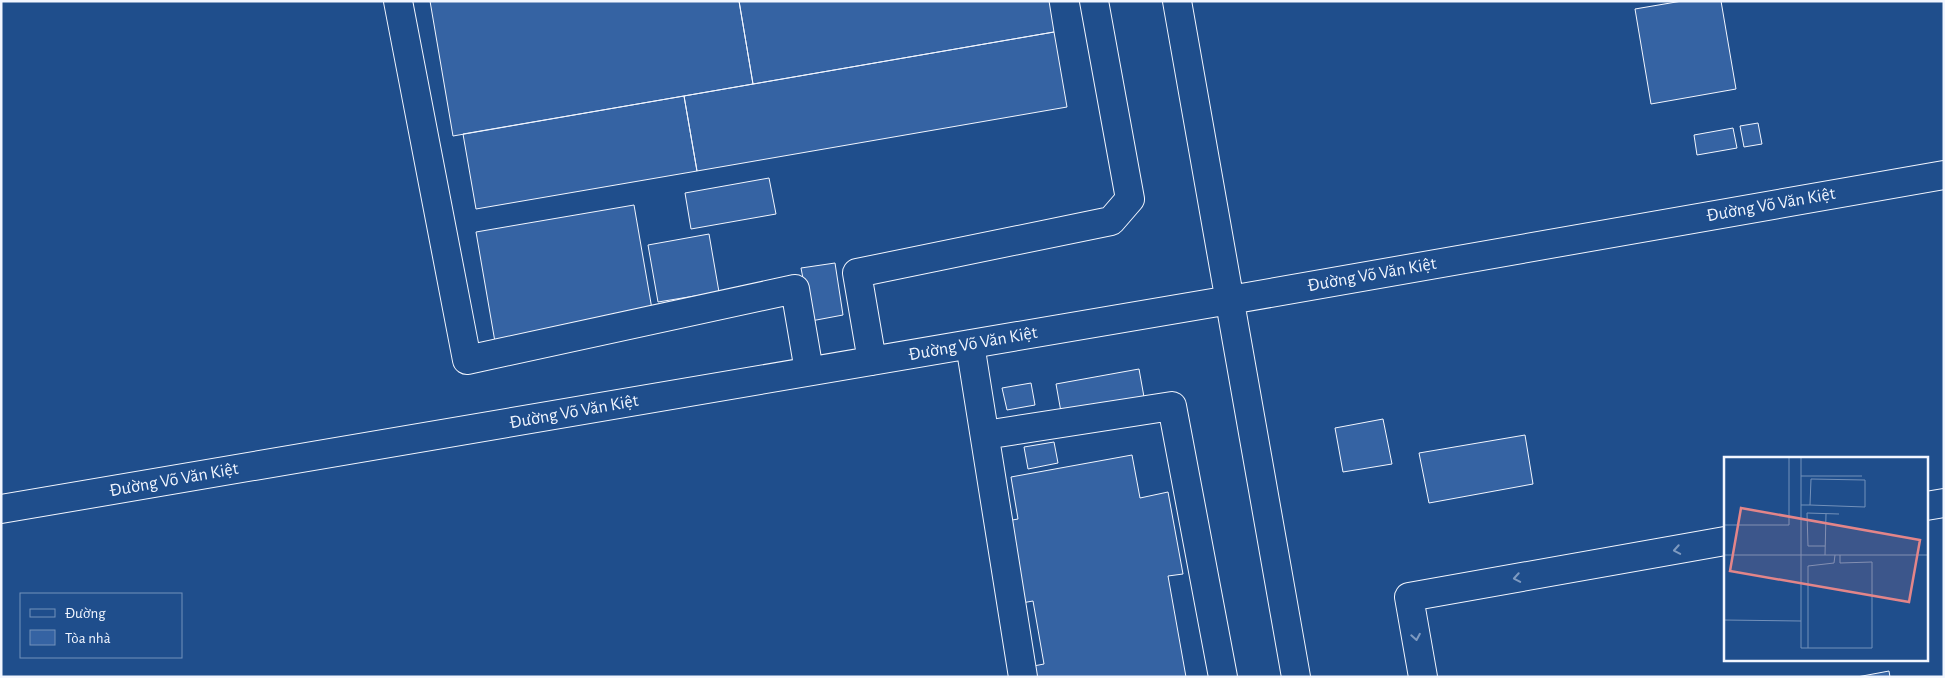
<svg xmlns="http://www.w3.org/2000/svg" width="1945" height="678" font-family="'Alegreya Sans',sans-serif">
	<rect width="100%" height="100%" fill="#1f4e8c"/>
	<path fill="#3563a3" stroke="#f2f6ff" d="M430 1H739L753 84 453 136Z
		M739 1H1049L1054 32 753 84Z
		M1682 1H1721L1736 89 1651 104 1635 9Z
		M1054 32 1067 107 697 171 684 96Z
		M684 96 697 171 476 209 463 134Z
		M1758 123 1762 144 1744 147 1740 126Z
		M1733 128 1737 148 1697 155 1694 135Z
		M769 178 776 214 691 229 685 193Z
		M634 205 653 315 495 342 476 232Z
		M709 234 719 292 658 302 648 245Z
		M835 263 843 315 811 321 801 268Z
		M1139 369 1144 397 1061 412 1056 384Z
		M1031 383 1035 405 1007 410 1002 388Z
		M1383 419 1392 464 1343 472 1335 428Z
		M1525 435 1533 484 1429 503 1419 453Z
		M1054 442 1058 463 1028 469 1024 447Z
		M1132 455 1140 498 1168 492 1183 574 1168 576 1186 677H1024L1023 668 1044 664 1033 601 1016 604 1001 522 1018 519 1011 477Z
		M1889 671 1890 677H1857Z"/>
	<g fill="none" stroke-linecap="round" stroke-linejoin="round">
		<g stroke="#f2f6ff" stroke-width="30">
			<path id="minor" d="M398 1 467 360 795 289 809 371
				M1177 1 1296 677
				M970 344 1023 677
				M872 361 857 273 1111 221 1130 199 1094 1
				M985 435 1172 406 1223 677
				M1926 506 1944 503
				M1 509 1230 300 1944 175
				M1423 677 1409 597 1725 541"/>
		</g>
		<use href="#minor" stroke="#1f4e8c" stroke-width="28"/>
	</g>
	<defs><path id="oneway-chevron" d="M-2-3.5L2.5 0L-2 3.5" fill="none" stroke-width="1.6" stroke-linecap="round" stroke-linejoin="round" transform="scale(1.25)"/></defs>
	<g stroke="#7e9ac0">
		<use href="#oneway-chevron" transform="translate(1677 550) rotate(170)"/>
		<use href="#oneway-chevron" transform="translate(1517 578) rotate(170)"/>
		<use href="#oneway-chevron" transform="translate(1416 637) rotate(80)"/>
	</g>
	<g text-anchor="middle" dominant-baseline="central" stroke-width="4" stroke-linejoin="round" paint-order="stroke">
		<g font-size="18" fill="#f2f6ff" stroke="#1f4e8c">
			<text transform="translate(1771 205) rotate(-10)">Đường Võ Văn Kiệt</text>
			<text transform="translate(1372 275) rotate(-10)">Đường Võ Văn Kiệt</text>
			<text transform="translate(973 344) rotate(-10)">Đường Võ Văn Kiệt</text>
			<text transform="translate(574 412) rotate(-10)">Đường Võ Văn Kiệt</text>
			<text transform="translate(174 480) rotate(-10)">Đường Võ Văn Kiệt</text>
		</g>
	</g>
	<g transform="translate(1724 457)">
		<rect width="204" height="204" fill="#1f4e8c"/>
		<path fill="none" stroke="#7391ba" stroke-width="1" d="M77 1V191H148V105L116 106V98M77 19H138M77 48H86L141 50V23L87 22 86 48M0 68H65V1M101 89H84L83 56 115 57M0 98H204M101 98 102 57M0 163 77 164M84 191V109L110 106 111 98"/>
		<path fill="#e38589" fill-opacity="0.15" stroke="#e38589" stroke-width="2.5" d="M17 51 196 83 185 145 6 114Z"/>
		<rect width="204" height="204" fill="none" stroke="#f2f6ff" stroke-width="2.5"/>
	</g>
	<rect width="1945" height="678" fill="none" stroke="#f2f6ff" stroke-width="5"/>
	<rect x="20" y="593" width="162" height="65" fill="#1f4e8c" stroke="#7391ba"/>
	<rect x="30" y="609" width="25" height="8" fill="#1f4e8c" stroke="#7391ba"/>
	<text x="65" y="618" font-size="15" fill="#f2f6ff">Đường</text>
	<rect x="30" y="630" width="25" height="15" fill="#3563a3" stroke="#7391ba"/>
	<text x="65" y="643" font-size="15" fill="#f2f6ff">Tòa nhà</text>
</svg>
